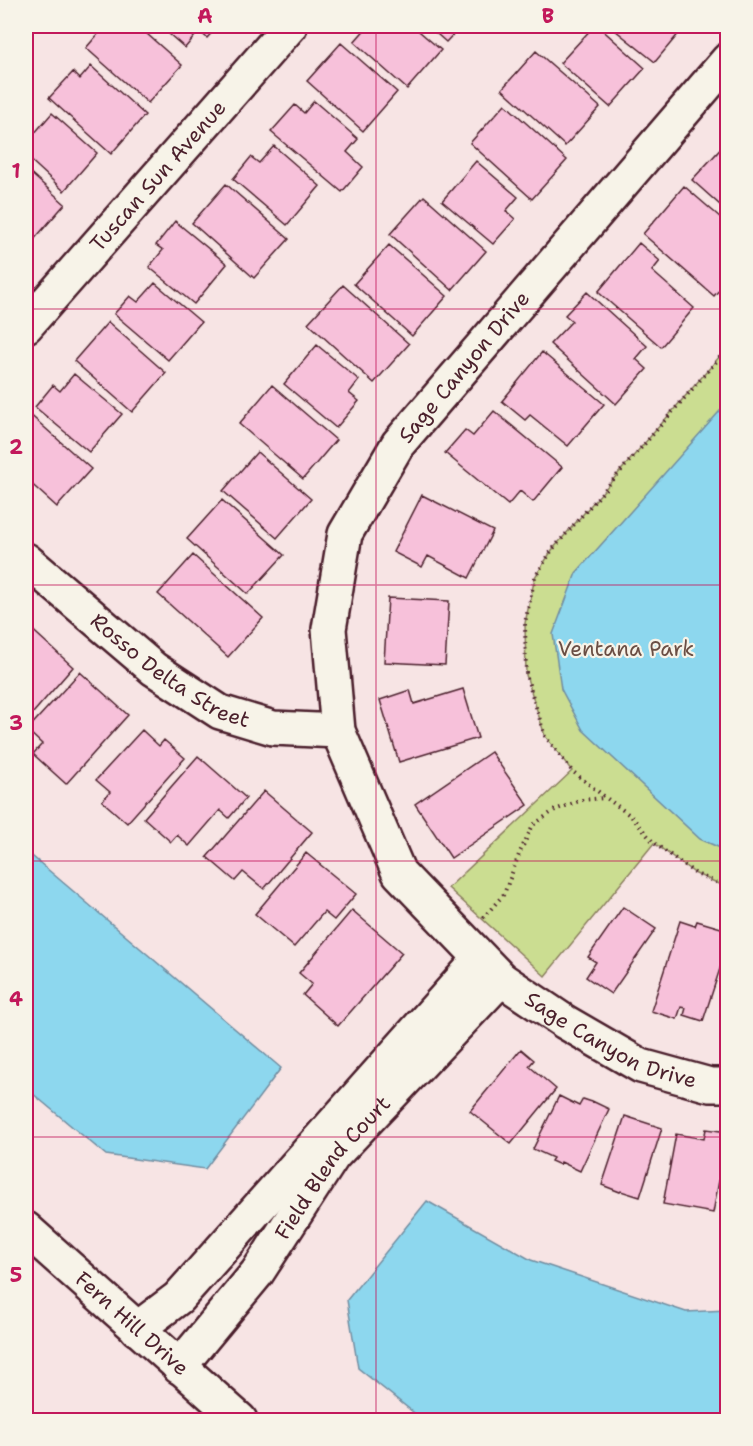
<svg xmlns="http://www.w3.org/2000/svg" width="753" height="1446" font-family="'Shantell Sans',sans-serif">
	<rect width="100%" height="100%" fill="#f7e4e4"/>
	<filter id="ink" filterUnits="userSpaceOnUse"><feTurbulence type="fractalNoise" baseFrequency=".0167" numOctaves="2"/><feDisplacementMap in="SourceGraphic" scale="12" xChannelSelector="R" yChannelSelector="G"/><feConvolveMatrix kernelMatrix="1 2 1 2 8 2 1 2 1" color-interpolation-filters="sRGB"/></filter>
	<g filter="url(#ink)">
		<path fill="#cbdd91" stroke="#8a7e5e" stroke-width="1.5" d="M727 348V887L696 874 654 843 545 976 448 888 572 771 545 736 526 675 525 623 535 577 552 550Z"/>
		<path fill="#8dd7ee" stroke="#728da0" stroke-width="1.5" d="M727 403V851L700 839 583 730 561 689 553 634 576 573Z
			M26 851 281 1068 205 1169 106 1155 26 1088Z
			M427 1201 531 1260 686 1312 727 1310V1420H423L358 1368 347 1300Z"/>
		<path fill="#f7c1da" stroke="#4a1f2b" stroke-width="1.5" d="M105 26H138L182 65 148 103 86 48Z
			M160 26H218L207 38 199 31 185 48Z
			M368 26H413L441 50 407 89 354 42Z
			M428 26H461L446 42Z
			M594 26H598L645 68 610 107 560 63Z
			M610 26H685L655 62Z
			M341 43 397 92 363 131 307 81Z
			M536 51 600 107 565 146 502 89Z
			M91 66 145 115 111 154 49 98 73 72 80 79Z
			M314 101 358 139 347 152 363 167 342 192 271 132 295 105 304 113Z
			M505 104 567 160 532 199 470 143Z
			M52 113 97 153 64 191 26 156V143Z
			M728 141V212L692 180Z
			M274 146 320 186 287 225 233 179 251 157 259 163Z
			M476 161 518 197 506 211 515 219 493 244 442 201Z
			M26 169 65 204 31 243 26 238Z
			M226 184 289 239 254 278 192 223Z
			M684 186 728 224V280L714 296 643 234Z
			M424 196 486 251 452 290 390 234Z
			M175 221 227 264 194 304 149 267 163 250 156 245Z
			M639 243 660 261 652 271 694 308 661 347 598 292Z
			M389 245 447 296 412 336 354 284Z
			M155 283 201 322 168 360 114 314 130 296 138 302Z
			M343 285 409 344 374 383 308 323Z
			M587 292 647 346 636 359 647 369 616 404 550 344 572 321 565 315Z
			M108 322 166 373 132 412 74 361Z
			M317 345 359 380 349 393 359 401 336 428 284 384Z
			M542 352 604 404 568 446 530 415 525 420 502 401Z
			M74 374 122 414 89 452 35 407 53 385 60 391Z
			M272 385 336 440 303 479 239 424Z
			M26 411 91 469 57 507 26 479Z
			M494 411 562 467 533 502 520 491 508 505 445 453 465 430 473 436Z
			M257 452 311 499 277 538 223 491Z
			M422 495 493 531 469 578 428 556 422 567 393 552Z
			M222 500 284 555 248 594 187 539Z
			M193 555 263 618 228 657 158 594Z
			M388 598 449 601 445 665 384 662Z
			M26 624 73 667 26 721Z
			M80 672 128 715 66 784 33 754 42 744 27 730Z
			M463 689 478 738 399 762 380 700 410 690 414 704Z
			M142 730 159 746 164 740 185 758 127 823 102 801 110 792 96 780Z
			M491 752 528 805 451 858 415 804Z
			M198 756 246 798 229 818 220 810 189 846 177 835 171 842 144 818Z
			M264 791 312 832 264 889 243 872 235 881 207 857Z
			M306 853 356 894 334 920 324 912 294 947 255 914Z
			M623 907 656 929 611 994 586 977 596 962 588 957Z
			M352 910 402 953 338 1026 303 995 312 984 299 973Z
			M680 921 695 926 697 921 728 930V944L703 1021 684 1015 686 1008 681 1007 677 1019 651 1011Z
			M521 1049 534 1060 529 1066 556 1089 511 1144 470 1111Z
			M559 1096 579 1106 583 1099 592 1102V1101L609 1109 580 1171 561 1162 560 1165 551 1161 553 1158 533 1149Z
			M625 1116 662 1128 640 1197 621 1191 620 1192 602 1185Z
			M706 1129 728 1132 713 1213 663 1204 676 1134 704 1139Z"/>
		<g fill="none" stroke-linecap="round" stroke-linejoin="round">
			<g stroke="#4a1f2b" stroke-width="38">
				<g id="minor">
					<path id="s1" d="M728 60 398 444 345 534 329 629 338 731 399 873 501 979 565 1022 641 1066 710 1085H728"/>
					<path id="s2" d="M26 326 290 26"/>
					<path id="s3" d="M26 560 154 669 220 712 273 728 338 731"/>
					<path id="s4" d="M26 1229 240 1420"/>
					<path d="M137 1329 178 1298 480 959"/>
					<path id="s5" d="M179 1367 257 1273 333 1156 501 979"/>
				</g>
			</g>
			<path stroke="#4a1f2b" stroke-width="4" stroke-dasharray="1.5 4.5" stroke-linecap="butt" d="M728 348 552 550 535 577 525 623 526 675 545 736 572 771 605 797 631 816 654 843 696 874 728 887
				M483 918 504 894 520 852 533 825 555 810 582 800 604 798"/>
			<use href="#minor" stroke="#f7f3e8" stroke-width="33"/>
		</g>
	</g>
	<path fill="none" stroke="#c2185b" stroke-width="1.5" stroke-opacity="0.55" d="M376 26V1420M26 309H728M26 585H728M26 861H728M26 1137H728"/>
	<g text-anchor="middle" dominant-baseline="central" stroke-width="4.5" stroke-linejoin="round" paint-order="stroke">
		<g font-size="21" fill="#4a1f2b" stroke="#f7f3e8">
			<text stroke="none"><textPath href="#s2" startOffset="200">Tuscan Sun Avenue</textPath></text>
			<text transform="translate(464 367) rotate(-50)">Sage Canyon Drive</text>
			<text stroke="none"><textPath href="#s3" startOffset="183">Rosso Delta Street</textPath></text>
			<text stroke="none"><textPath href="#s1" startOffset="1238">Sage Canyon Drive</textPath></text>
			<text stroke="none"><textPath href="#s5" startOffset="252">Field Blend Court</textPath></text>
			<text stroke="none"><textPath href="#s4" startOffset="142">Fern Hill Drive</textPath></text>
		</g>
		<g font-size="21" fill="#6a4e44" stroke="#f7f3e8">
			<text x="626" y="649">Ventana Park</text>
		</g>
	</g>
	<rect width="753" height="1446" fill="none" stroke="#f7f3e8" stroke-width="66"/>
	<rect x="33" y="33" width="687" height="1380" fill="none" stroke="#c2185b" stroke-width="2"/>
	<g font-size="20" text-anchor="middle" font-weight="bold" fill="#c2185b">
		<text x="205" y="23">A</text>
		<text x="548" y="23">B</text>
		<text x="16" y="178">1</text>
		<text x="16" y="454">2</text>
		<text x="16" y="730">3</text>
		<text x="16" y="1006">4</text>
		<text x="16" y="1282">5</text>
	</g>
</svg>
